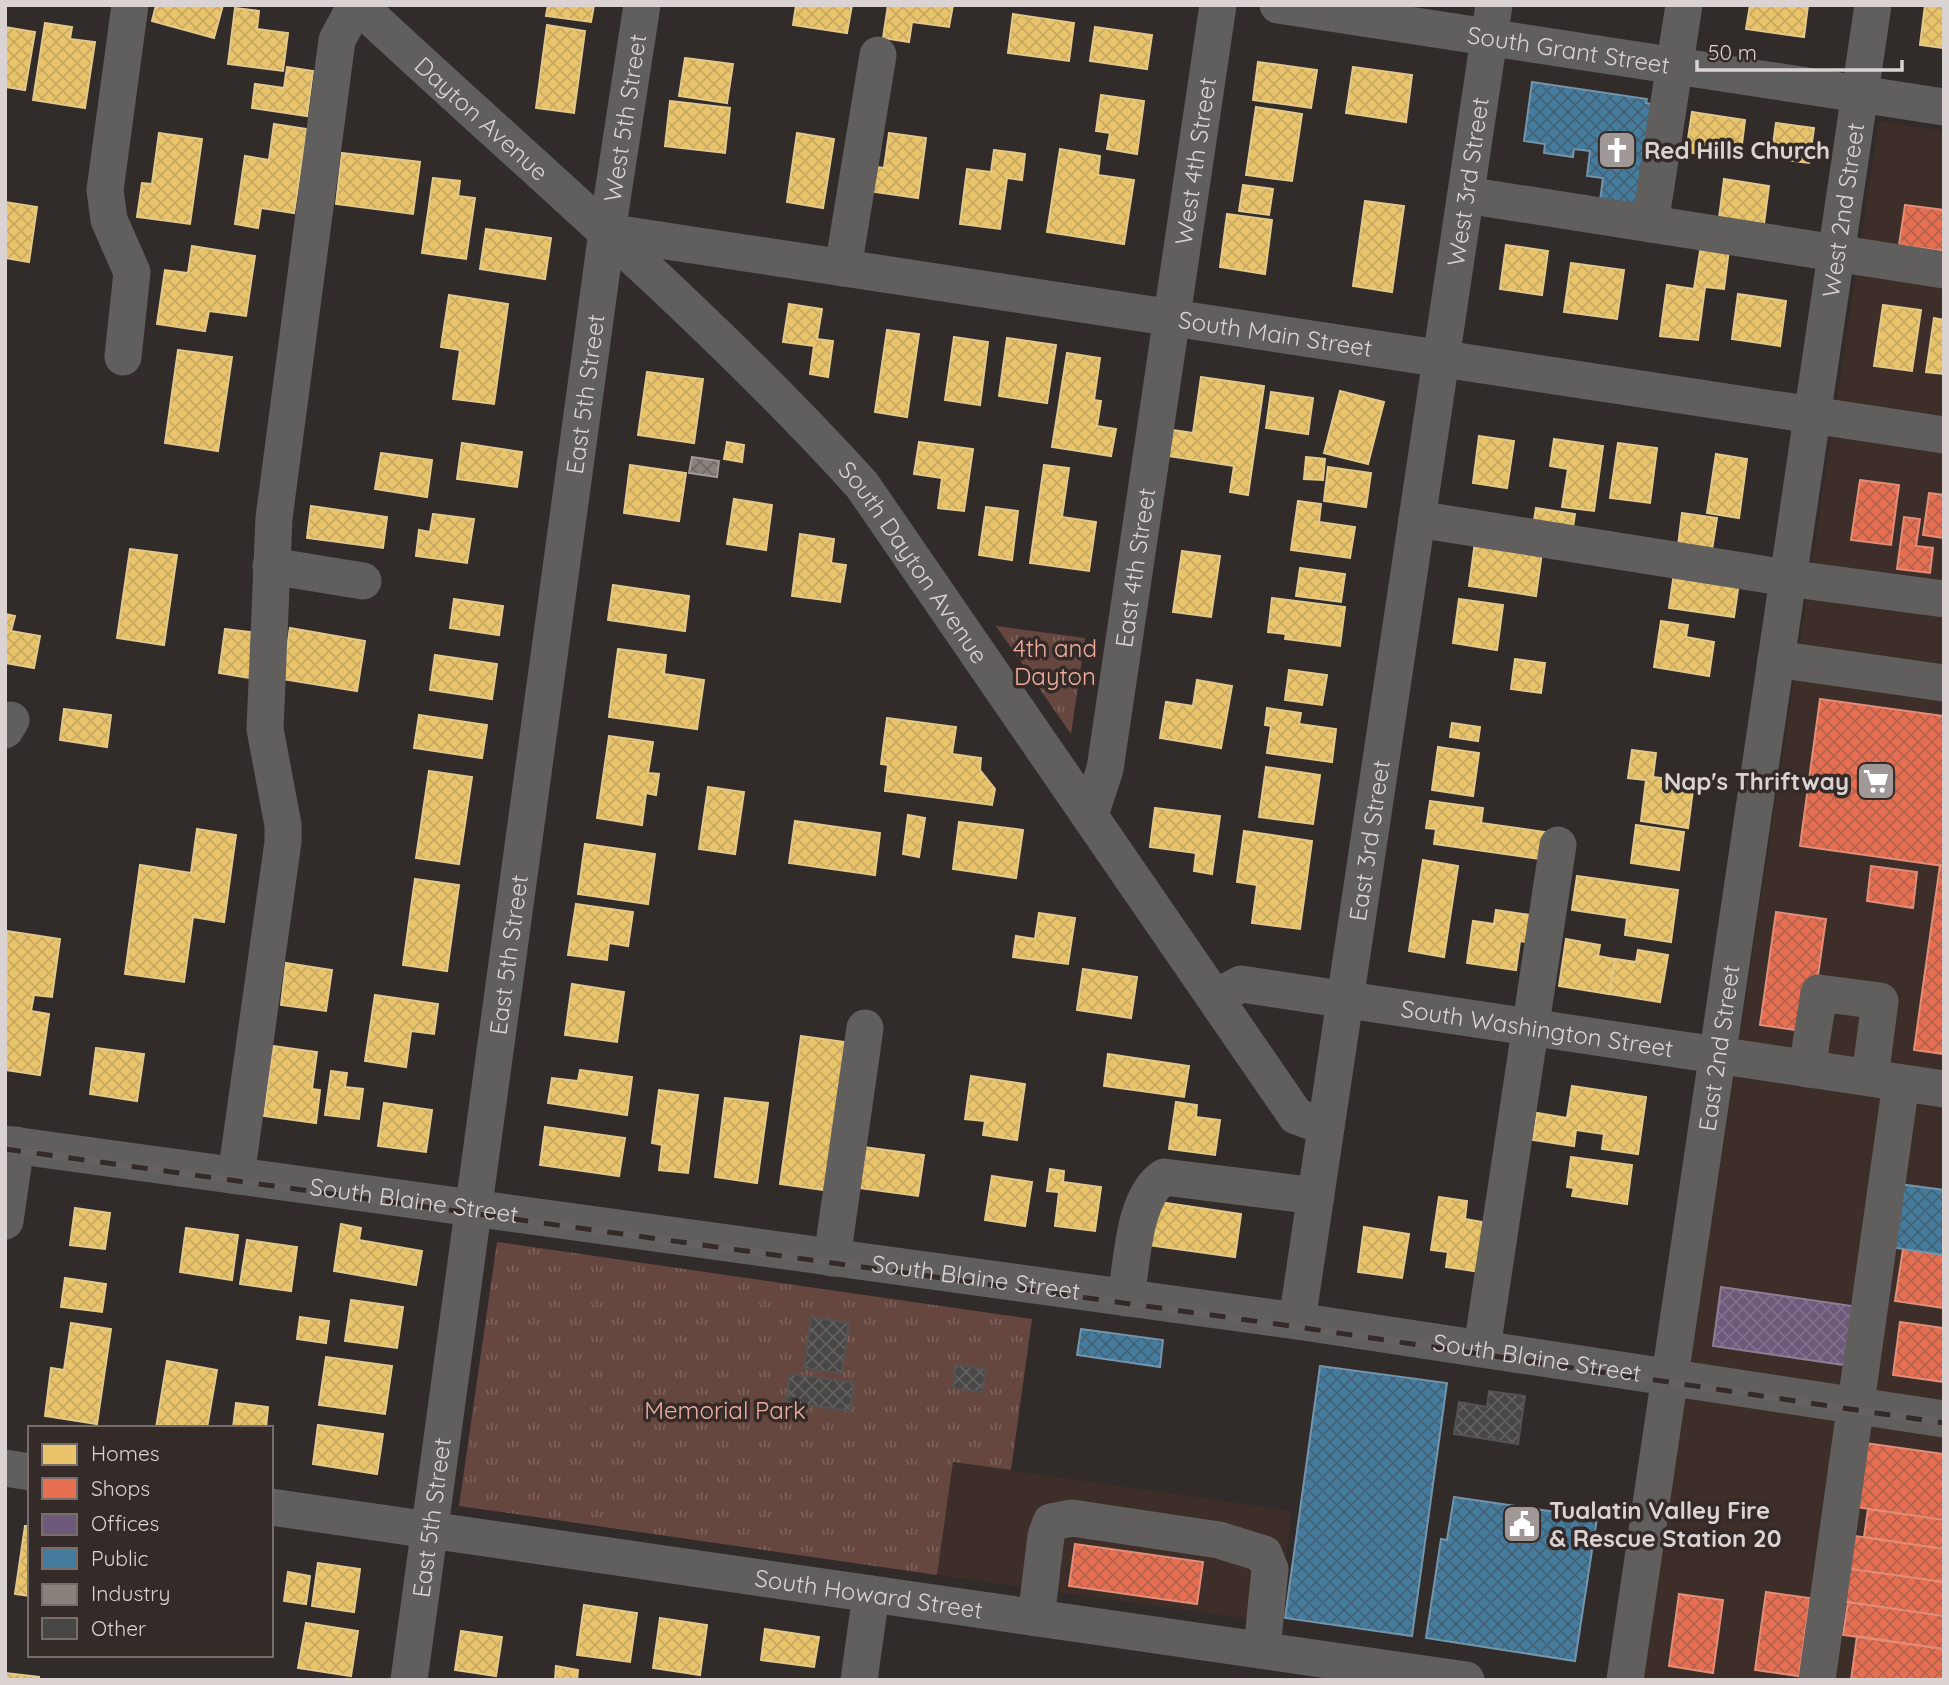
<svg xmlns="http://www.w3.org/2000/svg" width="1949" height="1685" font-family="Quicksand,sans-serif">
	<defs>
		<pattern id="park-tufts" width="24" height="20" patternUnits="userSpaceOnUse" patternTransform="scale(1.75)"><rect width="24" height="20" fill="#664740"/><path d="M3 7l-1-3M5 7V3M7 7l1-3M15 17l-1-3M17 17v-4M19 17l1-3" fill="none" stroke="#7b615b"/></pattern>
		<pattern id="homes-cross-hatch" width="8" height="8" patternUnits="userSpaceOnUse" patternTransform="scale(1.75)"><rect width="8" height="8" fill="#e9c46a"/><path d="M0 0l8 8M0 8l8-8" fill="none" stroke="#c7a961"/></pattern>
		<pattern id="shops-cross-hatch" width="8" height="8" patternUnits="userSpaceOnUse" patternTransform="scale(1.75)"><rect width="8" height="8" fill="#e76f51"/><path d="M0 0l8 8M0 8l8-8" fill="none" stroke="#b5614c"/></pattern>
		<pattern id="offices-cross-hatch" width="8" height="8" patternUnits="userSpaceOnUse" patternTransform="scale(1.75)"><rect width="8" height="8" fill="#6d597a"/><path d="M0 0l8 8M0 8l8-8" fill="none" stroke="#81708c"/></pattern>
		<pattern id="public-cross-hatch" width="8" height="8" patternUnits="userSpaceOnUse" patternTransform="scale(1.75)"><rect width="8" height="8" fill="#457b9d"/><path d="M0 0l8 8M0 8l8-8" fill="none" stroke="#436377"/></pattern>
		<pattern id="industry-cross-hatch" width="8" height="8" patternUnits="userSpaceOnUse" patternTransform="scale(1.75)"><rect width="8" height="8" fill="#8a817c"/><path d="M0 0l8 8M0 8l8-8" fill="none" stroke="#706a67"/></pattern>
		<pattern id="building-cross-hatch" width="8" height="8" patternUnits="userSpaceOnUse" patternTransform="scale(1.75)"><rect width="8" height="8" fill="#484746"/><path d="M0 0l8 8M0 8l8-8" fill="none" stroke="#626160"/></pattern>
	</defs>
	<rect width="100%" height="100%" fill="#312b2a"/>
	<path fill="#3d2e2a" d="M1879 121 1944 131V1680H1642Z
		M953 1462 1292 1511 1276 1623 937 1575Z"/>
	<path fill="url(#park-tufts)" d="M996 626 1085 638 1071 734Z
		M497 1242 1032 1319 1011 1470 953 1462 937 1575 459 1506Z"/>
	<path fill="url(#homes-cross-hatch)" stroke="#e4c889" stroke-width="2" d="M156 5H223L214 38 152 21Z
		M548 5H594L591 22 546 16Z
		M796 5H852L847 33 793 25Z
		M888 5H953L949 27 912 22 909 42 883 38Z
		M1750 5H1808L1804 37 1746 29Z
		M1925 5H1944V48L1920 45Z
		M235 8 259 11 257 29 288 33 283 71 228 64Z
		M1013 14 1074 23 1069 61 1008 53Z
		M45 23 72 27 70 39 95 42 85 108 33 100Z
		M547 25 585 31 574 113 536 108Z
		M5 27 35 32 25 90 5 87Z
		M1095 27 1152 35 1147 69 1090 61Z
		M685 58 733 64 727 103 679 96Z
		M1258 62 1317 70 1311 108 1253 100Z
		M287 67 313 71 307 116 252 108 255 84 284 88Z
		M1353 67 1412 75 1406 122 1346 113Z
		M1101 95 1144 101 1137 154 1107 149 1110 133 1096 131Z
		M670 101 730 108 725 153 665 146Z
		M1256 107 1302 114 1292 181 1246 175Z
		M1692 112 1745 120 1740 160 1686 152Z
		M1776 123 1814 128 1809 163 1771 158Z
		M274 124 307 129 294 213 261 208 258 228 235 224 245 156 269 160Z
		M159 133 202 139 190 224 137 217 142 183 152 184Z
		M797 133 834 139 823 208 787 202Z
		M889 133 926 138 918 198 868 191 871 166 884 168Z
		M1060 149 1100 156 1098 175 1134 180 1124 244 1047 232Z
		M994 150 1025 154 1022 180 1007 178 1000 229 960 224 967 169 991 172Z
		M342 153 420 162 413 214 336 204Z
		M433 178 460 181 458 196 475 198 466 259 422 253Z
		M1724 179 1769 186 1764 224 1719 218Z
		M1243 185 1273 189 1269 215 1239 211Z
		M1365 201 1404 206 1392 292 1353 286Z
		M5 202 37 207 29 262 5 258Z
		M1227 214 1272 220 1265 274 1220 267Z
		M486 229 551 238 545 279 480 269Z
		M1506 245 1548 251 1542 295 1500 289Z
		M1701 245 1729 249 1724 289 1705 287 1698 340 1660 336 1667 285 1694 289Z
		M192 246 255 256 246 316 209 311 205 331 157 324 165 270 188 273Z
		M1571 263 1624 270 1617 319 1564 312Z
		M1738 294 1786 301 1780 346 1732 339Z
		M449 295 508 304 494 404 453 399 460 350 441 347Z
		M789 304 822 309 817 339 833 341 828 377 810 374 814 346 783 342Z
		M1883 305 1921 310 1912 371 1874 366Z
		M1934 318 1944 320V374L1926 372Z
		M887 330 919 334 907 417 875 412Z
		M954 337 988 342 980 405 945 400Z
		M1007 338 1056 345 1047 403 999 396Z
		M178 350 232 357 218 451 165 443Z
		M1067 353 1100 358 1094 400 1101 401 1097 426 1116 429 1111 456 1052 447Z
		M647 372 703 379 694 443 638 435Z
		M1201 377 1264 386 1248 495 1230 492 1234 466 1168 456 1172 430 1193 433Z
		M1340 391 1384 402 1368 464 1324 453Z
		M1271 392 1313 398 1308 434 1266 428Z
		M1479 436 1514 441 1507 488 1473 483Z
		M1554 439 1603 446 1594 511 1562 507 1568 469 1550 466Z
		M727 442 744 445 742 462 724 459Z
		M919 442 973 449 964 511 938 508 942 478 914 474Z
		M462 443 522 452 517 487 457 479Z
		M1618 443 1657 448 1650 503 1610 498Z
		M381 453 432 460 427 497 375 489Z
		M1716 454 1747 459 1739 518 1707 513Z
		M1306 457 1325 459 1323 480 1304 479Z
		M630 465 686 473 679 521 624 513Z
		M1044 465 1069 468 1062 517 1096 522 1089 571 1030 563Z
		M1328 467 1371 473 1366 507 1324 501Z
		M734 499 772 505 766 550 727 544Z
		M1298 501 1321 504 1319 522 1355 527 1350 558 1291 550Z
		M311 506 387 517 383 548 307 538Z
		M986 507 1018 511 1012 560 979 555Z
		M1536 508 1575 514 1572 533 1533 527Z
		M1682 513 1717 518 1712 550 1678 546Z
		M433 514 474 519 467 563 416 556 419 530 430 532Z
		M800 534 834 539 831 563 846 565 840 602 792 596Z
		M1475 542 1542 552 1536 596 1469 586Z
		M130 549 177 555 164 645 117 638Z
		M1182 551 1220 556 1211 617 1173 612Z
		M1675 566 1740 575 1734 617 1669 608Z
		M1300 568 1345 574 1341 602 1296 596Z
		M613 585 689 596 685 631 608 620Z
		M1272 598 1345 607 1340 646 1285 639 1286 634 1268 632Z
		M454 599 503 606 499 635 450 628Z
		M1459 599 1503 605 1497 650 1453 643Z
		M5 614 15 616 11 631 40 636 34 668 5 663Z
		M1661 621 1688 625 1686 637 1714 642 1709 676 1654 667Z
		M290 628 365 641 357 691 282 679Z
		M225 629 257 633 250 678 219 673Z
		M618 649 666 655 664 674 704 680 697 729 609 717Z
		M435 655 497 664 492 699 430 690Z
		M1515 659 1545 663 1541 693 1511 689Z
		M1289 670 1327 675 1322 705 1285 700Z
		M1197 680 1232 686 1221 748 1160 738 1166 702 1193 706Z
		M1267 708 1301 713 1299 724 1336 729 1332 762 1267 753 1271 726 1265 725Z
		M64 709 111 715 107 747 60 740Z
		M419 715 487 725 482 758 414 748Z
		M887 718 956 727 952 754 981 758 980 770 995 789 992 805 885 791 888 765 881 764Z
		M1452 723 1480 727 1478 741 1450 737Z
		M609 736 653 742 648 773 659 774 656 795 646 793 642 825 597 818Z
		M1438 747 1479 753 1473 796 1432 790Z
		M1632 750 1656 753 1653 777 1694 782 1688 828 1641 821 1646 780 1628 778Z
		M1266 767 1320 775 1313 824 1259 817Z
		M429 771 472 777 459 864 416 858Z
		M708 787 744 792 735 854 699 849Z
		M1430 801 1483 808 1481 823 1545 832 1541 859 1434 844 1436 829 1426 828Z
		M1155 808 1220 816 1212 874 1194 871 1196 853 1150 847Z
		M908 815 925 818 919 857 903 854Z
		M795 821 880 833 875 875 789 863Z
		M959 822 1023 830 1016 878 953 869Z
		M1636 825 1684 832 1679 870 1631 863Z
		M197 829 236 835 224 922 193 917 184 982 125 974 140 865 191 873Z
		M1244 831 1312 841 1300 929 1252 923 1257 885 1237 882Z
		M585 844 655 854 648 904 578 894Z
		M1423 860 1458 866 1444 957 1409 951Z
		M1577 876 1678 890 1671 942 1625 935 1627 918 1572 910Z
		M415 879 459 885 447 971 403 965Z
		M576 904 633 912 628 946 609 943 607 960 568 955Z
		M1496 910 1537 916 1533 943 1520 941 1516 970 1467 963 1473 921 1494 924Z
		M1039 913 1075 918 1068 964 1013 957 1016 936 1035 939Z
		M7 931 60 939 52 997 34 995 31 1011 49 1014 40 1075 5 1070Z
		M1566 939 1600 945 1598 956 1615 959 1609 994 1559 986Z
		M1638 950 1668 955 1660 1002 1609 994 1615 959 1636 962Z
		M286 963 332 970 326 1011 281 1005Z
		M1083 969 1137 977 1131 1018 1077 1010Z
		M572 984 624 992 617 1042 565 1035Z
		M375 995 438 1004 434 1034 411 1031 406 1067 365 1061Z
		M801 1036 845 1042 824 1190 780 1184Z
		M273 1046 317 1052 312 1089 320 1090 316 1123 264 1116Z
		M96 1048 144 1054 137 1101 90 1094Z
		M1108 1054 1189 1066 1184 1097 1104 1086Z
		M580 1070 632 1077 627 1115 548 1103 552 1078 578 1081Z
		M331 1071 347 1073 345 1087 363 1089 359 1119 325 1115Z
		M971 1076 1025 1084 1017 1140 983 1135 985 1121 965 1119Z
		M1572 1086 1646 1097 1638 1154 1602 1149 1604 1134 1576 1130 1574 1146 1533 1140 1537 1113 1567 1118Z
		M659 1090 698 1095 688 1173 659 1170 662 1145 652 1143Z
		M725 1098 768 1103 757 1183 715 1177Z
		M1176 1102 1197 1105 1196 1117 1220 1120 1215 1155 1169 1149Z
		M384 1103 432 1110 426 1152 378 1146Z
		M545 1127 625 1138 619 1176 540 1165Z
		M856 1146 924 1155 918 1196 851 1187Z
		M1571 1157 1632 1165 1627 1204 1572 1196 1574 1188 1567 1187Z
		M1050 1169 1064 1171 1063 1182 1101 1187 1095 1231 1055 1226 1059 1192 1047 1191Z
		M992 1176 1032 1182 1025 1226 985 1220Z
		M1439 1197 1467 1201 1465 1219 1488 1223 1481 1272 1446 1267 1448 1252 1431 1250Z
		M1153 1201 1241 1214 1235 1257 1147 1245Z
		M75 1208 110 1213 105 1249 70 1245Z
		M341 1224 361 1228 359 1240 422 1251 416 1285 334 1271Z
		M1364 1227 1409 1234 1402 1278 1358 1272Z
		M186 1228 238 1235 232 1280 180 1272Z
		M247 1240 297 1247 291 1291 240 1284Z
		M65 1278 106 1284 102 1312 61 1307Z
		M351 1300 403 1307 397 1348 345 1341Z
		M300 1317 329 1321 326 1343 297 1339Z
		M71 1323 111 1329 97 1424 45 1416 51 1368 64 1370Z
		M326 1357 392 1366 385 1414 319 1405Z
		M167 1361 217 1370 207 1428H156Z
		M236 1403 268 1407 266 1428H233Z
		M318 1425 383 1434 377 1474 313 1464Z
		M25 1526H30V1596L15 1594Z
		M318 1563 360 1569 354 1612 312 1606Z
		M288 1572 310 1576 306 1604 284 1601Z
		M584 1605 637 1613 630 1662 577 1655Z
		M660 1618 707 1625 700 1675 653 1668Z
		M306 1623 358 1631 351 1676 298 1668Z
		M765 1629 819 1637 814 1667 761 1660Z
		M461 1631 502 1637 496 1676 455 1670Z
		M556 1666 578 1670 577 1680H555Z
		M5 1673 39 1677V1680H5Z"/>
	<path fill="url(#shops-cross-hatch)" stroke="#e38d77" stroke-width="2" d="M1905 205 1944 210V251L1899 245Z
		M1860 480 1899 485 1891 545 1851 540Z
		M1929 493 1944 495V538L1923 535Z
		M1904 517 1920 519 1916 546 1933 548 1930 573 1897 569Z
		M1820 699 1944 716V866L1800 846Z
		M1940 865 1944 866V1054L1914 1050Z
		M1871 866 1917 872 1913 908 1867 901Z
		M1776 912 1826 919 1810 1032 1760 1025Z
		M1903 1249 1944 1255V1308L1895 1301Z
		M1900 1322 1944 1328V1382L1893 1375Z
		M1858 1442 1944 1454V1520L1849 1506Z
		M1868 1509 1944 1520V1549L1864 1537Z
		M1848 1535 1944 1549V1582L1844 1568Z
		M1075 1544 1203 1562 1197 1604 1069 1586Z
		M1844 1568 1944 1582V1616L1839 1601Z
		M1766 1592 1810 1598 1799 1676 1755 1670Z
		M1679 1594 1723 1600 1713 1673 1669 1666Z
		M1848 1602 1944 1616V1649L1843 1635Z
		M1857 1636 1944 1649V1680H1851Z"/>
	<path fill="url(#offices-cross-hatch)" stroke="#8e7e94" stroke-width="2" d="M1721 1287 1852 1306 1844 1365 1713 1346Z"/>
	<path fill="url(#public-cross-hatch)" stroke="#7295ad" stroke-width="2" d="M1532 82 1647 99 1646 103 1658 105 1643 216 1599 209 1603 178 1587 176 1590 151 1574 149 1573 157 1544 153 1545 144 1524 141Z
		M1899 1184 1944 1190V1255L1890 1247Z
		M1081 1329 1163 1340 1160 1367 1077 1355Z
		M1320 1366 1447 1383 1412 1636 1285 1618Z
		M1454 1497 1597 1518 1575 1661 1426 1638 1441 1539 1447 1540Z"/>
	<path fill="url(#industry-cross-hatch)" stroke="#a29a96" stroke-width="2" d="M692 457 719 461 717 477 689 473Z"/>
	<path fill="url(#building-cross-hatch)" stroke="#545354" stroke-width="2" d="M811 1317 849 1323 842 1373 804 1368Z
		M956 1365 986 1369 982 1392 953 1388Z
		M790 1374 854 1383 850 1411 786 1402Z
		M1489 1391 1525 1396 1518 1444 1454 1434 1459 1402 1487 1407Z"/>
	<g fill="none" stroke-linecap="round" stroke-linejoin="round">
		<g stroke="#615e5e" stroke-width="37">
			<path id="s1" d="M358 5C527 163 706 313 862 485L1296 1116 1326 1127"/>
			<path id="s2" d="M1278 5 1944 107"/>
			<path d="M1466 195 1944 270"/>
			<path d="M1650 224 1684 5"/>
			<path id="s3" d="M607 232 1944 435"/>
			<path d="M843 268 878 55"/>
			<path d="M123 357 132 272 109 220 105 190 130 5"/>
			<path d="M1417 519 1787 578 1944 599"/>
			<path d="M271 566 363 581"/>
			<path d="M1776 659 1944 683"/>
			<path d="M5 730 11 720"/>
			<path id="s4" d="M1090 815 1105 769 1218 5"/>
			<path id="s5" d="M1215 998 1241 984 1944 1089"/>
			<path d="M1807 1069 1819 993 1880 1001 1870 1078"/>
			<path id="s6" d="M5 1144 1297 1321 1944 1419"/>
			<path d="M236 1176 283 842V825L265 729 274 518 337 40 356 5"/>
			<path d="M5 1221 16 1145"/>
			<path d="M832 1258 865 1028"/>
			<path d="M1126 1298C1132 1264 1133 1197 1164 1177L1316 1196"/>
			<path id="s7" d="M1297 1321 1494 5"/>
			<path d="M1482 1348 1558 845"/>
			<path d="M5 1468 30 1472"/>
			<path id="s8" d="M271 1507 1466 1680"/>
			<path d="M1036 1618 1046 1536 1051 1522 1072 1518 1219 1540 1264 1554 1270 1569 1262 1649"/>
			<path id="s9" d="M409 1680 607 232 642 5"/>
			<path d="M859 1680 871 1594"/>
			<path id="s10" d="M1625 1680 1873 5"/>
			<path d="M1817 1680 1901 1083"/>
		</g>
		<g stroke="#646160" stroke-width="8">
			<path id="rail" d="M5 1149 1298 1327 1944 1423"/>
		</g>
		<use href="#rail" stroke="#342a27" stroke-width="5" stroke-dasharray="16" stroke-linecap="butt"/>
	</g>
	<defs>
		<g id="church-square" transform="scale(2.0125)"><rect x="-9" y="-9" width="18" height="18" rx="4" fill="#9f9897" stroke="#342a27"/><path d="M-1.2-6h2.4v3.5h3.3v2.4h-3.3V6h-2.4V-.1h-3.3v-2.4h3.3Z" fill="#fff"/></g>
		<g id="supermarket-square" transform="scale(2.0125)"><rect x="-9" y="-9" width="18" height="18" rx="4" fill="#9f9897" stroke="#342a27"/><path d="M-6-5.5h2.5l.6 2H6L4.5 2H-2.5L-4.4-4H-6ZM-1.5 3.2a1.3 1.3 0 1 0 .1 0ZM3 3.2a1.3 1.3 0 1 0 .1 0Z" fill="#fff"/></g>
		<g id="civic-square" transform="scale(2.0125)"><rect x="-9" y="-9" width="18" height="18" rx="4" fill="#9f9897" stroke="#342a27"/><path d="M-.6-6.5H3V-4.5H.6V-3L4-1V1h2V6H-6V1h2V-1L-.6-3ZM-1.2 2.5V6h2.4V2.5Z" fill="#fff"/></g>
	</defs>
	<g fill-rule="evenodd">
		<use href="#church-square" x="1617" y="150"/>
		<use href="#supermarket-square" x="1876" y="781"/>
		<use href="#civic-square" x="1522" y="1524"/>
	</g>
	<g text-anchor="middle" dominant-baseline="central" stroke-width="7" stroke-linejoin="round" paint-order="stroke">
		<g font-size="24" fill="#dad3d1" stroke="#342a27">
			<text stroke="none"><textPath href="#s2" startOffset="294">South Grant Street</textPath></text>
			<text stroke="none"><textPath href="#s9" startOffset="1577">West 5th Street</textPath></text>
			<text stroke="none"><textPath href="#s1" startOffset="168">Dayton Avenue</textPath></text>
			<text stroke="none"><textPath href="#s4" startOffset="663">West 4th Street</textPath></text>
			<text stroke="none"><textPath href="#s7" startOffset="1152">West 3rd Street</textPath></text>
			<text stroke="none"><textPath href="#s10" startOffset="1486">West 2nd Street</textPath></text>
			<text stroke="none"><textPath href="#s3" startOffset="676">South Main Street</textPath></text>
			<text stroke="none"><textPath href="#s9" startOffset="1298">East 5th Street</textPath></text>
			<text stroke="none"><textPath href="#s1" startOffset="789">South Dayton Avenue</textPath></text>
			<text stroke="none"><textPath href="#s4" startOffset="252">East 4th Street</textPath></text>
			<text stroke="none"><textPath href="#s7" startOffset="486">East 3rd Street</textPath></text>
			<text stroke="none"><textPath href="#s9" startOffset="732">East 5th Street</textPath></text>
			<text stroke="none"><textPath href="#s5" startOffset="329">South Washington Street</textPath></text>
			<text stroke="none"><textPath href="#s10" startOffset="639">East 2nd Street</textPath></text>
			<text stroke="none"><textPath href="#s6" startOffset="413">South Blaine Street</textPath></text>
			<text stroke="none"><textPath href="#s6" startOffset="980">South Blaine Street</textPath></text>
			<text stroke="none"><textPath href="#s6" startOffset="1547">South Blaine Street</textPath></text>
			<text stroke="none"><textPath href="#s9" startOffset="164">East 5th Street</textPath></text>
			<text stroke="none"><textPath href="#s8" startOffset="604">South Howard Street</textPath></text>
		</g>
		<g font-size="24" font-weight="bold" fill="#dad3d1" stroke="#342a27" text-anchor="start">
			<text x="1644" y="150">Red Hills Church</text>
			<text x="1849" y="781" text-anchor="end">Nap's Thriftway</text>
			<text x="1549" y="1510">Tualatin Valley Fire<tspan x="1549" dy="28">&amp; Rescue Station 20</tspan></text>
		</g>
		<g font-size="24" fill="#f0ad9e" stroke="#342a27">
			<text x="1055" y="648">4th and<tspan x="1055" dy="28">Dayton</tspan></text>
			<text x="725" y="1410">Memorial Park</text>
		</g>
	</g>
	<rect width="1949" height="1685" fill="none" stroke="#dad3d1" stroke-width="14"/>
	<rect x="28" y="1426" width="245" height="231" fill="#342a27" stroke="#766e6b" stroke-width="2"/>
	<rect x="42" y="1444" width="35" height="21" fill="#e9c46a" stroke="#766e6b" stroke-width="2"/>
	<text x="91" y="1461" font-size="21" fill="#dad3d1">Homes</text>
	<rect x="42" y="1478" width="35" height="21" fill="#e76f51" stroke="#766e6b" stroke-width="2"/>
	<text x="91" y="1496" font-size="21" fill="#dad3d1">Shops</text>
	<rect x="42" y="1514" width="35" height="21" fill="#6d597a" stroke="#766e6b" stroke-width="2"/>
	<text x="91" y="1531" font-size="21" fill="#dad3d1">Offices</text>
	<rect x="42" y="1548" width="35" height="21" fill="#457b9d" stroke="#766e6b" stroke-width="2"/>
	<text x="91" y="1566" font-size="21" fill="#dad3d1">Public</text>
	<rect x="42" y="1584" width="35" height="21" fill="#8a817c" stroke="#766e6b" stroke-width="2"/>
	<text x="91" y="1601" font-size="21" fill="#dad3d1">Industry</text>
	<rect x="42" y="1618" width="35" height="21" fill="#484746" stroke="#766e6b" stroke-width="2"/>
	<text x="91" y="1636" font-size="21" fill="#dad3d1">Other</text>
	<path d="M1697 60v10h205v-10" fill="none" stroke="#dad3d1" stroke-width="3.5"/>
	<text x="1708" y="60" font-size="21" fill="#dad3d1" stroke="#342a27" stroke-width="5" paint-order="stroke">50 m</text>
</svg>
